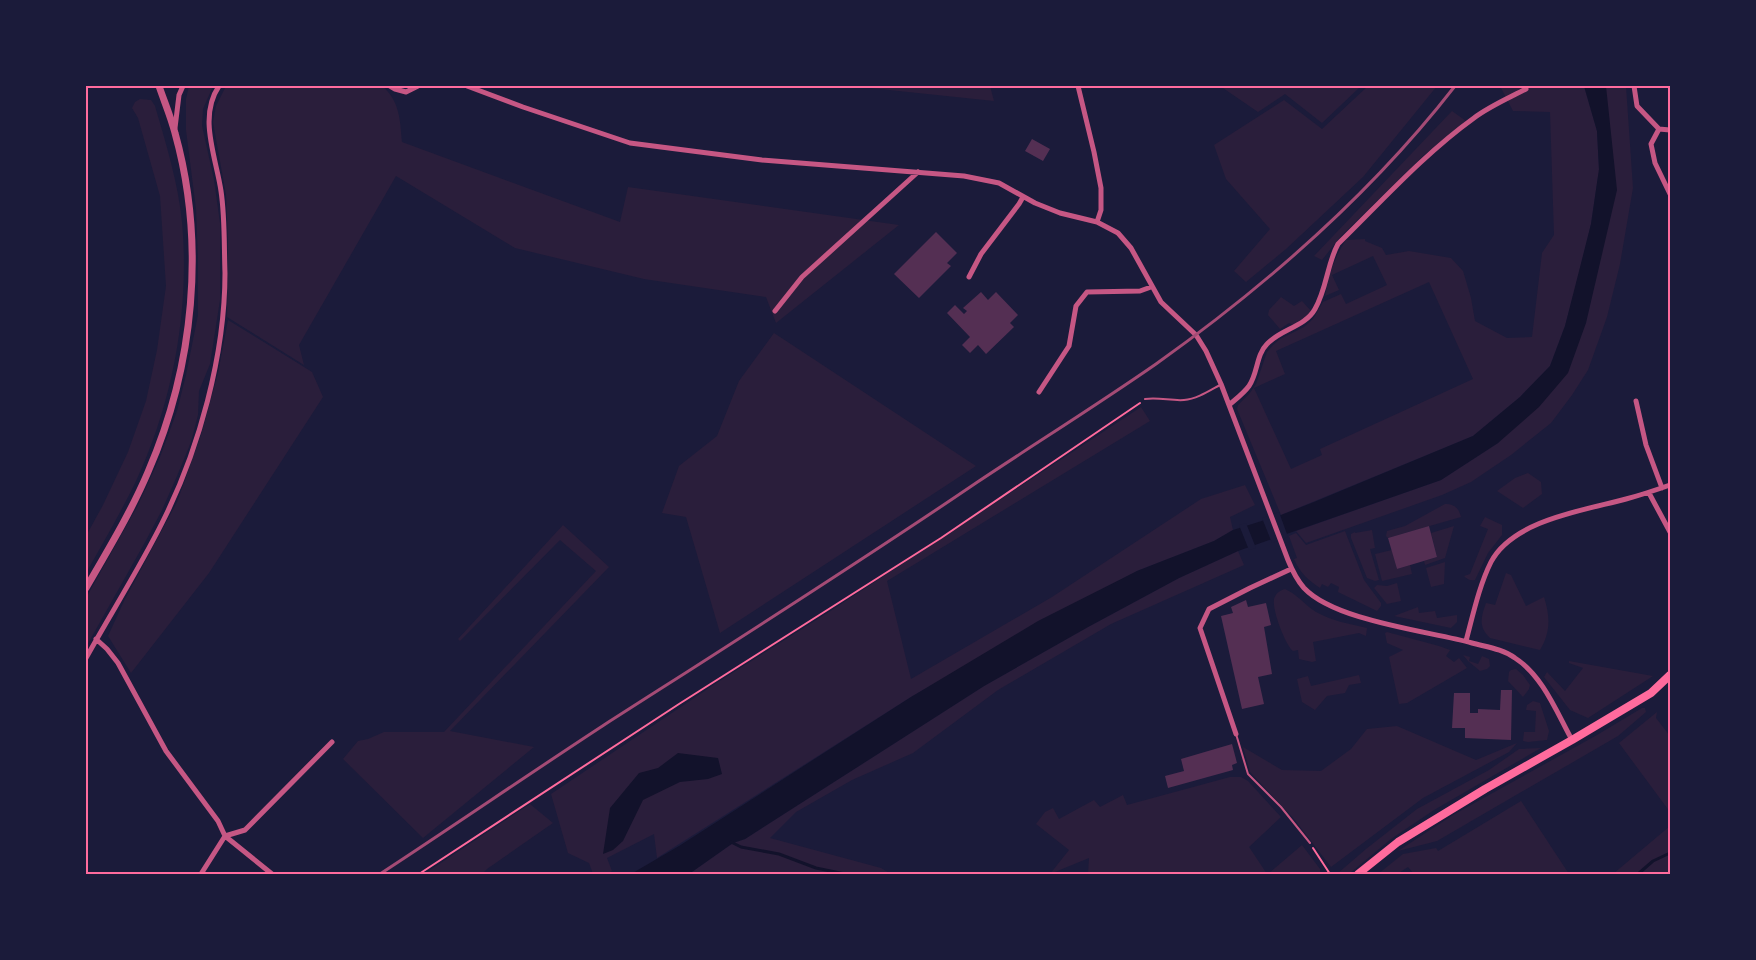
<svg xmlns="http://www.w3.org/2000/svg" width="1756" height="960" font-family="'DM Sans',sans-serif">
	<rect width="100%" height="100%" fill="#1b1b3a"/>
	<path fill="#2a1e3b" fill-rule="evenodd" d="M189 86H213L203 109 202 126 214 180 220 223V300L210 364 199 391 198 415 191 442 177 476 162 510 144 544 86 647V598L138 505 160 457 177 411 186 375 198 315V258L196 209 186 130V99Z
		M226 86H382C400 101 400 120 402 142L620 222 628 187 899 225 776 323 766 297 644 279 515 248 396 176 299 345 304 365 227 317 228 241 226 195 213 122 216 106Z
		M870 86H990L994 101 870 88Z
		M1220 86H1361L1322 123 1285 94 1258 112Z
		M1368 86H1437L1363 177 1286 249 1246 282 1234 271 1270 229 1226 179 1214 145 1284 100 1322 129Z
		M1500 86H1584L1597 131 1599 170 1591 224 1578 278 1565 326 1550 366 1520 397 1473 436 1281 515 1237 409 1238 405 1250 393 1256 384 1267 352 1273 345 1280 339 1304 327 1313 319 1323 302 1341 294 1346 304 1387 285 1373 256 1332 275 1339 290 1325 296C1329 275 1334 257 1346 240L1365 239V241L1382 248 1386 255 1409 251 1451 258 1463 271 1471 298 1475 321 1507 338 1532 337 1542 253 1554 235 1550 112 1513 111ZM1429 282 1473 379 1320 449 1322 455 1291 469 1254 388 1285 374 1276 351Z
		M1606 86H1626L1633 188 1620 264 1607 317 1588 370 1572 395 1551 423 1511 455 1471 482 1442 495 1306 543 1296 531 1441 480 1498 443 1586 323Z
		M140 99 151 100 155 106C166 144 178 182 182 222 190 309 173 402 136 481 121 512 103 543 86 573V536L103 505 128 452 146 401 157 350 166 286 160 196 138 118 132 108 135 102Z
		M1452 111 1466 121 1424 155 1341 236 1322 260 1314 256Z
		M1281 297 1294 306 1302 301 1311 311 1303 320 1293 325 1289 323 1280 329 1268 315 1269 310Z
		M228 320 312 372 323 397 209 573 131 673 108 636 124 601 177 502 201 435 218 373Z
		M774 333 976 466 720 633 686 517 662 513 679 466 717 436 739 381Z
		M1141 407 1150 421 887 581 911 679 1052 597 1201 499 1245 485 1255 505 1230 517 1233 530 1214 541 1137 571 911 697 657 858 654 834 607 858 612 871 606 874H593L589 863 568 853 551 794 718 682 832 610Z
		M1528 473 1541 482 1542 494 1523 508 1497 491 1515 478Z
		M1445 504C1454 504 1459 508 1461 517L1388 538 1386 536 1387 531 1405 526Z
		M1485 517 1502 525V535L1488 553 1475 580C1470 581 1467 579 1464 576L1470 574 1488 529 1480 526Z
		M563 525 609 567 450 731 534 747 423 838 343 759 358 741 368 739 384 732H444L596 571 560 540 460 641 458 639Z
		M1454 526 1445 558 1425 565 1424 561 1437 557 1431 533Z
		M1372 530 1375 548 1370 549 1379 580 1375 581 1367 578 1351 538V534L1355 532V533Z
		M1345 531 1364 580 1381 603V606L1377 611 1338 592 1339 587 1331 583 1328 587 1322 584 1320 588C1308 580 1300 573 1294 559L1297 558 1289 536 1296 533 1306 545Z
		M1392 550 1397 569 1410 565 1412 574 1382 581 1375 554Z
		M1238 551 1244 565 1111 624 998 690 913 753 852 780 796 812 770 838 881 868 891 874H689L733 843 745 839 984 686 1088 627 1179 578Z
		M1445 562 1444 584 1431 587 1426 568Z
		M1506 573 1511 575 1526 606 1544 597C1550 616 1551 632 1540 650L1490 638C1478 627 1481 617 1486 603L1495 605Z
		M1397 583 1401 601 1387 604 1374 588 1377 585 1387 586Z
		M1285 589C1297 594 1305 605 1316 612 1332 621 1350 624 1367 628L1366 636 1359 633 1313 642 1316 661 1312 662 1299 659 1298 650 1293 651C1285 644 1272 610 1274 599 1276 593 1279 591 1285 589Z
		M1418 607 1419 613 1435 611 1437 618 1457 615V622L1451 628 1394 616Z
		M1387 632 1439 646 1450 650 1446 656 1454 662 1459 658 1467 668 1407 703 1399 704 1389 657 1403 650 1387 643 1385 633Z
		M1463 655 1470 657 1469 661 1478 664 1482 656 1489 659 1490 666 1487 669 1480 671 1468 661Z
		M1569 661 1653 676 1588 718 1570 710 1544 677 1547 672 1565 691 1583 668 1569 663Z
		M1516 669 1523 675 1530 685 1529 689 1523 697 1508 681 1509 672 1511 670Z
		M1359 675 1361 683 1349 685 1345 693 1327 696 1315 710 1302 702 1297 679 1308 676 1311 686Z
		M1533 701 1540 703 1549 731 1547 740 1528 742 1523 741 1524 732H1535L1536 711 1526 710 1527 705Z
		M1642 708H1645L1646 712 1618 736 1437 841 1398 851 1453 815 1597 735Z
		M1657 712 1656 718 1670 736V812L1619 743Z
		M1397 726 1476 760 1517 743 1509 752 1423 798 1331 867 1294 819 1250 772 1243 747 1282 770 1321 771 1351 749 1367 729Z
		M1541 748 1434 810 1391 839 1349 874H1337L1366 849 1417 809 1489 770 1519 749Z
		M1230 777H1241L1248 781 1281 817 1249 847 1267 874H1088L1089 858 1050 874 1069 850 1036 824 1045 812 1053 808 1059 819 1094 800 1100 807 1123 795 1127 805Z
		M1521 801 1569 874H1414L1408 867 1397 874H1378L1403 854 1436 848 1438 851Z
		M530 804 553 823 487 869 482 874H424Z
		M1670 826V874H1613Z
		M1302 845 1320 869V874H1268Z"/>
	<path fill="#12122b" d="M1584 86H1606L1617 190 1586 323 1568 373 1539 407 1498 443 1441 480 1238 551 1179 578 1088 627 984 686 745 839 733 843 689 874H631L679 846 911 697 1038 621 1137 571 1214 541 1233 530 1281 515 1314 502 1473 436 1520 397 1550 366 1565 326 1591 224 1599 169 1597 131Z
		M678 753 718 758 722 774 708 779 680 782 643 800 623 841 613 850 603 854 610 808 639 773 658 768Z"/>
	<path fill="#1b1b3a" d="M1279 512 1288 537 1272 543 1262 518Z
		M1246 523 1256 548 1249 550 1239 525Z"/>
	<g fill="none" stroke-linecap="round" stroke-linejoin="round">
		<path stroke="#12122b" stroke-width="3" d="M731 842 741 847 779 854 816 868 845 874
			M1638 874 1653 861 1670 853"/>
	</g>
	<path fill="#542f53" d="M1032 139 1050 149 1043 161 1025 151Z
		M936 232 957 253 947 263 951 266 919 298 894 274Z
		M981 292 988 300 996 292 1018 315 1010 323 1014 327 986 354 978 345 970 353 962 345 970 337 947 313 955 305 964 314 967 311 963 308Z
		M1429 526 1437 557 1397 569 1388 538Z
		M1246 600 1248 607 1266 603 1271 625 1264 627 1272 674 1258 677 1264 704 1242 709 1221 616 1233 613 1231 607Z
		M1501 690H1512L1511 740 1465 738V728H1452L1454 693H1470V713H1478V709L1500 710Z
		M1232 744 1237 763 1232 765 1233 770 1168 788 1165 776 1184 771 1181 759Z"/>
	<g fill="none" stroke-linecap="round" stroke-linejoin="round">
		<path stroke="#ff6b9d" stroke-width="2" d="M1313 848 1330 874
			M419 874 679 704 941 538 1140 403"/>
		<path stroke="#c65784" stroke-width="2" d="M1145 399C1159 397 1171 401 1184 400 1197 399 1209 391 1220 385
			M1236 734 1248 774 1281 807 1310 843"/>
		<path stroke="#c65784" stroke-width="5" d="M390 86 395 89 406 92 418 86
			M467 86 523 107 630 143 762 160 964 176 999 183 1035 203 1060 213 1097 222 1118 233 1131 248 1161 302 1196 335 1206 351 1221 384 1288 560C1292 570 1297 580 1304 588 1335 621 1428 631 1472 643 1487 647 1503 649 1515 658 1543 676 1557 713 1572 740
			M1078 86 1094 152 1101 188V210L1097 222
			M1634 86 1637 106 1659 129
			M175 128 179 95 183 86
			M1659 129 1651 144 1655 163 1670 194
			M1659 129 1670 130
			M969 277 981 254 1019 204 1023 197
			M775 311 802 277 918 172
			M1039 392 1069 346 1076 306 1087 292 1140 291 1151 287
			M1636 401 1646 445 1662 488
			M1229 405C1236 399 1244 393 1249 386 1258 373 1256 355 1267 344 1281 329 1305 327 1315 309 1327 288 1327 264 1338 244 1382 201 1424 154 1474 118 1490 106 1509 98 1526 89
			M1649 493 1670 532
			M96 639 107 649 118 663 166 751 218 821 225 836 272 874
			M1466 641C1473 615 1479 586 1491 562 1513 520 1585 510 1626 499 1641 495 1656 490 1670 485
			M86 658C111 613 139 569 162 523 199 450 225 355 225 273 224 247 225 217 221 191 216 157 198 117 219 86
			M1236 734 1200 628 1209 609 1250 588 1291 569
			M225 836 245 830 332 742
			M201 874 225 836"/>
		<path stroke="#c65784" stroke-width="7" d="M86 588C108 550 131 512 148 472 194 366 206 244 175 133 171 117 164 101 159 86"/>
		<path stroke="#ff6b9d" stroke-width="8" d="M1358 874 1398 842 1485 789 1572 740 1651 693 1670 675"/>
		<path stroke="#a44b75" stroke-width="3" d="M380 874C455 825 529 774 604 725 729 645 854 566 976 483 1036 443 1097 405 1156 364 1267 285 1371 194 1455 86"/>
	</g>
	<rect width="1756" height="960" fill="none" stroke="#1b1b3a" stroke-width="174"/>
	<rect x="87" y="87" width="1582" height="786" fill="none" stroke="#ff6b9d" stroke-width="2"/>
</svg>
